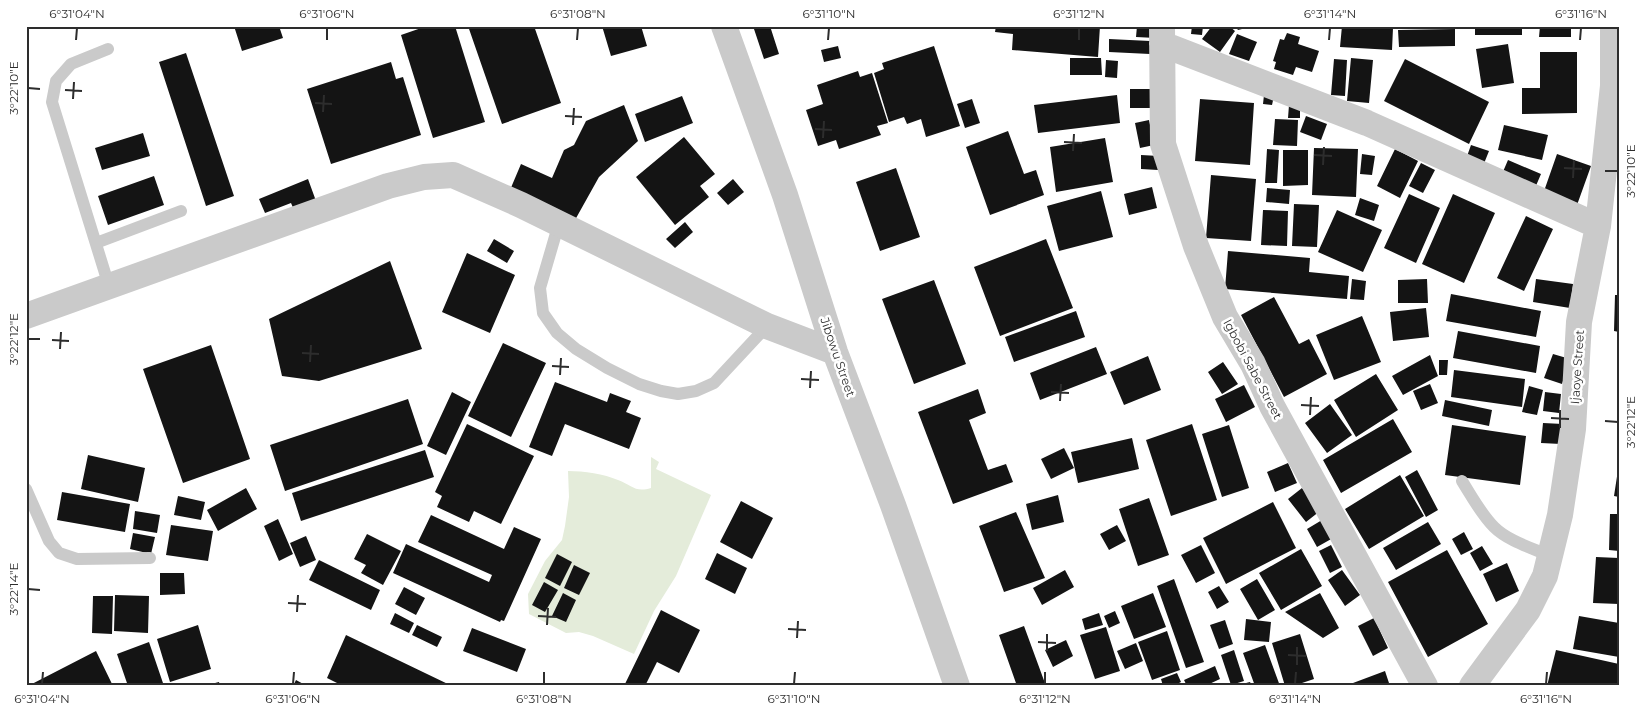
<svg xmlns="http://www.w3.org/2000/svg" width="1645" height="712" font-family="Montserrat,sans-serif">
	<rect width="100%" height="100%" fill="#fff"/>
	<path fill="#e4ecda" d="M651 457 659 462 656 469 711 495 676 576 654 611 634 654 593 636 579 632 566 633 529 614 528 594 545 561 562 540 565 526 569 497 568 471C584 471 604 474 618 480 632 485 635 493 651 488Z"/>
	<path fill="#141414" d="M234 26H279L283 38 242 51Z
		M427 26H455L485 122 433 138 401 35Z
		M468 26H534L561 103 502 124Z
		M602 26H641L647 46 611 56Z
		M753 26H770L779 54 764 59Z
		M996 26H1100L1098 57 1012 50 1013 34 995 32Z
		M1137 26H1157L1156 38 1136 37Z
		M1192 26H1203L1202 35 1191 34Z
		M1212 26H1229L1235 31 1220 52 1202 39Z
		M1235 26H1250V27L1238 30Z
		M1342 26 1393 28 1392 50 1340 47Z
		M1475 26H1522V35H1475Z
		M1540 26H1571V37H1539Z
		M1455 29V46L1399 47 1398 30Z
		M1287 33 1300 37 1298 44 1319 51 1312 72 1296 67 1293 75 1274 69 1276 62 1273 61 1280 39 1284 40Z
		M1237 34 1257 42 1249 61 1229 54Z
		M1109 39 1150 41V54L1109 52Z
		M1508 44 1514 83 1482 88 1476 49Z
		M838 46 841 58 824 62 821 50Z
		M934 46 960 126 926 137 921 119 907 124 904 117 889 122 874 73 884 69 882 63Z
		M1540 52H1577V113L1522 114V88H1540Z
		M186 53 234 196 206 206 159 62Z
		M1070 58H1101L1102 75H1070Z
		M1351 58 1373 60 1369 103 1347 101Z
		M1334 59 1347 60 1345 96 1331 95Z
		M1405 59 1489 102 1469 144 1384 101Z
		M1106 60 1118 61 1117 78 1105 77Z
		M391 62 396 79 403 77 421 135 331 164 307 89Z
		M858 71 860 77 872 73 888 123 877 126 881 135 839 149 836 140 818 146 806 110 823 104 817 85Z
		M1130 89H1151L1150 108H1130Z
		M1117 95 1120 123 1038 133 1034 105Z
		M1264 95 1274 96 1272 105 1263 104Z
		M682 96 693 123 645 142 635 114Z
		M972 99 980 123 965 128 957 104Z
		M1200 99 1254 103 1250 165 1195 161Z
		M624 105 638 141 599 177 575 220 510 190 521 164 552 178 564 150 574 145 586 121Z
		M1289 105H1300V118H1288Z
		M1306 116 1327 124 1321 140 1300 132Z
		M1275 119 1298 120 1297 146 1273 145Z
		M1149 120 1154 145 1140 148 1135 123Z
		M1504 125 1548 135 1542 160 1498 150Z
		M1008 131 1024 174 1036 170 1044 195 990 215 966 147Z
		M143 133 150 156 102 170 95 148Z
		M684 137 715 174 700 186 709 197 675 225 636 177Z
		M1105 138 1113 182 1056 192 1050 147Z
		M1471 145 1489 151 1483 166 1466 159Z
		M1314 148 1358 149 1356 197 1312 195Z
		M1267 149 1279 150 1277 183H1265Z
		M1395 149 1418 161 1400 198 1377 186Z
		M1283 150H1308V185L1283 186Z
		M1362 154 1375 156 1372 175 1360 174Z
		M1557 154 1591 166 1577 205 1543 194Z
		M1141 155 1159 156 1158 170 1141 169Z
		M1508 160 1541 174 1535 188 1502 174Z
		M1421 163 1435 170 1423 193 1409 186Z
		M896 168 920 237 880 251 856 182Z
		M1211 175 1256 179 1251 241 1206 238Z
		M154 176 164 205 108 225 98 196Z
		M308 179 316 201 294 210 291 203 265 213 259 199Z
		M733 179 744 192 728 205 717 193Z
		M1152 187 1157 208 1129 215 1124 194Z
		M1267 188 1290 190 1289 204 1266 202Z
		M1101 191 1113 237 1059 251 1047 206Z
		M1409 194 1440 208 1416 263 1384 248Z
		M1453 194 1495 213 1464 283 1422 264Z
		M1360 198 1379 205 1374 221 1355 215Z
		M1294 204 1319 205 1317 247 1292 246Z
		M1263 210 1288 211 1287 246 1261 245Z
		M1337 210 1382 230 1363 272 1318 252Z
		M1526 216 1553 229 1524 291 1497 278Z
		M685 222 693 232 675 248 666 239Z
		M494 239 514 251 507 263 487 251Z
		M1046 239 1073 308 1000 336 974 267Z
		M1228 251 1310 258 1309 272 1349 276 1347 299 1225 289Z
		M467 253 515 275 490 333 442 312Z
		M390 261 422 349 319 381 282 376 269 319Z
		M1352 279 1366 281 1364 300 1350 299Z
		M1427 279 1428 303H1398V280Z
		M1536 279 1573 284 1570 308 1533 302Z
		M934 280 966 364 914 384 882 299Z
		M1451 294 1541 311 1536 337 1446 321Z
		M1615 295H1619V332L1614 331Z
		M1274 297 1299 344 1309 339 1327 374 1284 397 1241 315Z
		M1426 308 1429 337 1393 341 1390 312Z
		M1076 311 1085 337 1014 362 1005 337Z
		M1362 316 1381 362 1334 380 1316 335Z
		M1458 331 1540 346 1536 373 1453 358Z
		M503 343 546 363 511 437 468 416Z
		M211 345 250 459 183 483 143 369Z
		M1096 347 1107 374 1040 400 1030 373Z
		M1553 354 1570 359 1562 384 1544 378Z
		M1430 355 1438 376 1403 395 1392 376Z
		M1148 356 1161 390 1124 405 1110 372Z
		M1439 360H1448L1447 375H1439Z
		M1223 362 1238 384 1222 394 1208 372Z
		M1454 370 1525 379 1522 407 1451 397Z
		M1376 374 1398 410 1356 437 1334 400Z
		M555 382 607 402 610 393 631 401 626 412 641 418 629 449 565 424 552 456 529 447Z
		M1430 384 1438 403 1421 410 1413 391Z
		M1244 385 1255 407 1226 422 1215 399Z
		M1529 386 1543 390 1537 415 1522 412Z
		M978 389 986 413 969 420 988 470 1006 464 1013 482 953 504 918 412Z
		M452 392 471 402 446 455 427 446Z
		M1545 392 1561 394 1559 413 1543 411Z
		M408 399 423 444 285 491 270 445Z
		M1445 400 1492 410 1489 426 1442 416Z
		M1330 404 1352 435 1327 453 1305 423Z
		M1393 419 1412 452 1341 493 1323 460Z
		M1543 423 1563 424 1561 444 1541 443Z
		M467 424 534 456 501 524 474 511 469 522 437 507 442 496 435 492Z
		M1192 424 1217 500 1171 516 1146 440Z
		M1229 425 1249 488 1222 497 1202 434Z
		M1452 425 1526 436 1520 485 1445 475Z
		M1132 438 1139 469 1078 483 1071 452Z
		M1064 448 1074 468 1051 479 1041 459Z
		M425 450 434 477 301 521 292 493Z
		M88 455 145 468 138 502 81 489Z
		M1288 463 1297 483 1275 492 1267 472Z
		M1417 470 1438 510 1426 517 1405 477Z
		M1618 470H1619V497L1614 496Z
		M1400 475 1424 516 1369 549 1345 509Z
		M246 488 257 509 218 531 207 510Z
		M1302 488 1320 511 1306 522 1288 499Z
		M62 492 130 504 125 532 57 520Z
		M1058 495 1064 522 1032 530 1026 504Z
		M178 496 205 502 201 520 174 515Z
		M1149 498 1169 555 1138 566 1119 509Z
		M741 501 773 518 752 559 720 542Z
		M1273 502 1296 548 1226 584 1203 538Z
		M135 511 160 515 157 533 133 529Z
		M1016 512 1045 578 1004 592 979 526Z
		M1610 514H1619V551L1609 550Z
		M431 515 504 549 514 527 541 539 504 621 501 620 500 622 393 573 406 544 489 582 492 575 418 542Z
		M278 519 293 554 279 561 264 526Z
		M1322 520 1333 538 1317 547 1307 529Z
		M1428 522 1441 544 1396 570 1383 548Z
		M171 525 213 531 208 561 166 555Z
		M1117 525 1126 541 1109 550 1100 534Z
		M1464 532 1473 549 1461 555 1452 539Z
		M133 533 155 537 151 554 130 549Z
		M367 534 401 551 383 585 361 573 366 565 354 559Z
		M306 536 316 560 300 567 290 543Z
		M1201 545 1215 573 1196 583 1181 555Z
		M1331 545 1342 567 1330 573 1319 551Z
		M1482 546 1493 564 1480 571 1470 553Z
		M1301 549 1322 586 1281 610 1259 573Z
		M1447 550 1488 624 1428 657 1388 582Z
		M717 553 747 568 735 594 705 579Z
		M557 554 572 562 560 586 545 578Z
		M1596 557 1619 558V604L1593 603Z
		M319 560 380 590 371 610 309 580Z
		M1507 563 1519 591 1496 602 1483 574Z
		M574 565 590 573 579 595 564 588Z
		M1065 570 1074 587 1042 605 1033 588Z
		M1342 570 1360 595 1345 606 1328 580Z
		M160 573H184L185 594 160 595Z
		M1174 579 1204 662 1186 668 1157 586Z
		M1257 579 1275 610 1258 620 1240 589Z
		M544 582 558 590 545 612 532 605Z
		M1219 586 1229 602 1217 609 1208 592Z
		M404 587 425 598 416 615 395 604Z
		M563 593 576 600 566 622 552 616Z
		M1153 593 1166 627 1134 639 1121 606Z
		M1320 593 1339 628 1323 638 1285 612Z
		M115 595 149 596 148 633 114 631Z
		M93 596H113L112 634 92 633Z
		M661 610 700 630 679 673 657 662 645 686H624Z
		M1115 611 1120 623 1109 628 1104 616Z
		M395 613 414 623 409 633 390 624Z
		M1099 613 1103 625 1085 630 1082 619Z
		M1579 616 1619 623V657L1573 649Z
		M1374 618 1388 648 1373 656 1358 626Z
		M1246 619 1271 622 1269 642 1244 640Z
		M1225 620 1233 644 1219 649 1210 625Z
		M198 625 211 669 170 682 157 639Z
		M417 625 442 637 437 647 412 635Z
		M1024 626 1046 686H1017L999 635Z
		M1106 627 1120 671 1095 679 1080 635Z
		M472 628 526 649 517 672 463 651Z
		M1167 631 1180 670 1152 680 1138 642Z
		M1300 634 1314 679 1293 686H1285L1272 643Z
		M346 635 452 686H343L327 678Z
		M1066 640 1073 656 1053 667 1045 650Z
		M149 642 164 686H128L117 654Z
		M1136 643 1143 661 1125 669 1117 651Z
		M1265 645 1280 686H1255L1243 653Z
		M1234 650 1244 681 1231 685 1221 655Z
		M1556 650 1619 664V686H1547Z
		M96 651 113 686H28Z
		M1215 666 1220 679 1205 686H1187L1184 680Z
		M1385 671 1390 686H1345Z
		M1177 673 1181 682 1173 686H1163L1161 679Z
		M296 680 307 686H293Z
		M219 682 220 686H207V685Z
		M1250 682 1252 686H1239L1238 685Z"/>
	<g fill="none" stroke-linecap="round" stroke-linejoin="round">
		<path stroke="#cacaca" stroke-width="12" d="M108 49 71 64 56 81 52 102 109 286
			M559 223 540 288 543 313 557 333 576 349 607 368 639 384 661 391 678 394 696 391 714 383 767 326
			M96 243 181 211
			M1462 481C1472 497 1481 514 1494 527 1508 541 1532 548 1550 556
			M26 489 49 541 59 553 77 559 150 558"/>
		<path stroke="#cacaca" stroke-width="26" d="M724 26 785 195 835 352 893 505 957 686
			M1162 26 1163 144 1196 246 1225 317 1253 364 1272 406 1425 686
			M1162 44 1367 123 1598 226
			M26 316 388 186 424 177 453 175 521 205 767 326 835 352
			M1472 686 1528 610 1545 576 1560 515 1573 429 1579 322 1598 226 1613 86V26"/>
	</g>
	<path fill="none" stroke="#2d2d2d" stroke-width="2" d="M76 40 77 28M327 40V28M577 40 578 28M828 40 829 28M1079 40V28M1329 40 1330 28M1580 40 1581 28M28 88 40 89M65 90 82 91M73 99 74 82M315 103 332 104M323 112 324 95M565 116 582 117M573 125 574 108M815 129 832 130M823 138 824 121M1064 142 1082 143M1073 151 1074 134M1314 155 1332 156M1323 165 1324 147M1564 168 1582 169M1605 171H1618M1573 178 1574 160M28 339H40M52 340 69 341M60 349 61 332M302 353 319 354M310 362 311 345M552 366 569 367M560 375 561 358M801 379 819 380M810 388 811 371M1051 392 1069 393M1060 401 1061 384M1301 405 1319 406M1310 415 1311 397M1551 418 1569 419M1605 421 1618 422M1560 428V410M28 589 40 590M288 603 306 604M297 612 298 595M538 616 556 617M547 625 548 608M788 629 806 630M797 638 798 621M1038 642 1056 643M1047 651V634M1288 655 1306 656M1297 665V647M42 684 43 672M293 684 294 672M544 684V672M794 684 795 672M1045 684V672M1295 684 1296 672M1546 684 1547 672"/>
	<g text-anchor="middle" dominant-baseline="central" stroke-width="5" stroke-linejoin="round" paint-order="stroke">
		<g font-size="12" fill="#2d2d2d" stroke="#fff">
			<text transform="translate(838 357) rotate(71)">Jibowu Street</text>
			<text transform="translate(1577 367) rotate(-86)">Ijaoye Street</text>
			<text transform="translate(1253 369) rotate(62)">Igbobi Sabe Street</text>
		</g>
	</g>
	<rect width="1645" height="712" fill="none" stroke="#ffffff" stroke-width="55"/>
	<rect x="28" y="28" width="1590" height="656" fill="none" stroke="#2d2d2d" stroke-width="2"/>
	<g font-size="12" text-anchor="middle" fill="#2d2d2d">
		<text x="77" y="18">6°31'04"N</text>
		<text x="327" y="18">6°31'06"N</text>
		<text x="578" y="18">6°31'08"N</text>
		<text x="829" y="18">6°31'10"N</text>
		<text x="1079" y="18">6°31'12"N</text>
		<text x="1330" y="18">6°31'14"N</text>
		<text x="1581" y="18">6°31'16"N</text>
		<text transform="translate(14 88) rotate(-90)" y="4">3°22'10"E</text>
		<text transform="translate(1631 171) rotate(-90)" y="4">3°22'10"E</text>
		<text transform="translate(14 339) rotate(-90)" y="4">3°22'12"E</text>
		<text transform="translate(1631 422) rotate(-90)" y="4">3°22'12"E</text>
		<text transform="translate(14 589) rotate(-90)" y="4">3°22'14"E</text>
		<text x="42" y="703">6°31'04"N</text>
		<text x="293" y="703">6°31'06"N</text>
		<text x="544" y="703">6°31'08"N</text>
		<text x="794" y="703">6°31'10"N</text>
		<text x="1045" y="703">6°31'12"N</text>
		<text x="1295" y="703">6°31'14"N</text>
		<text x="1546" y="703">6°31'16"N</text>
	</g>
</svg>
